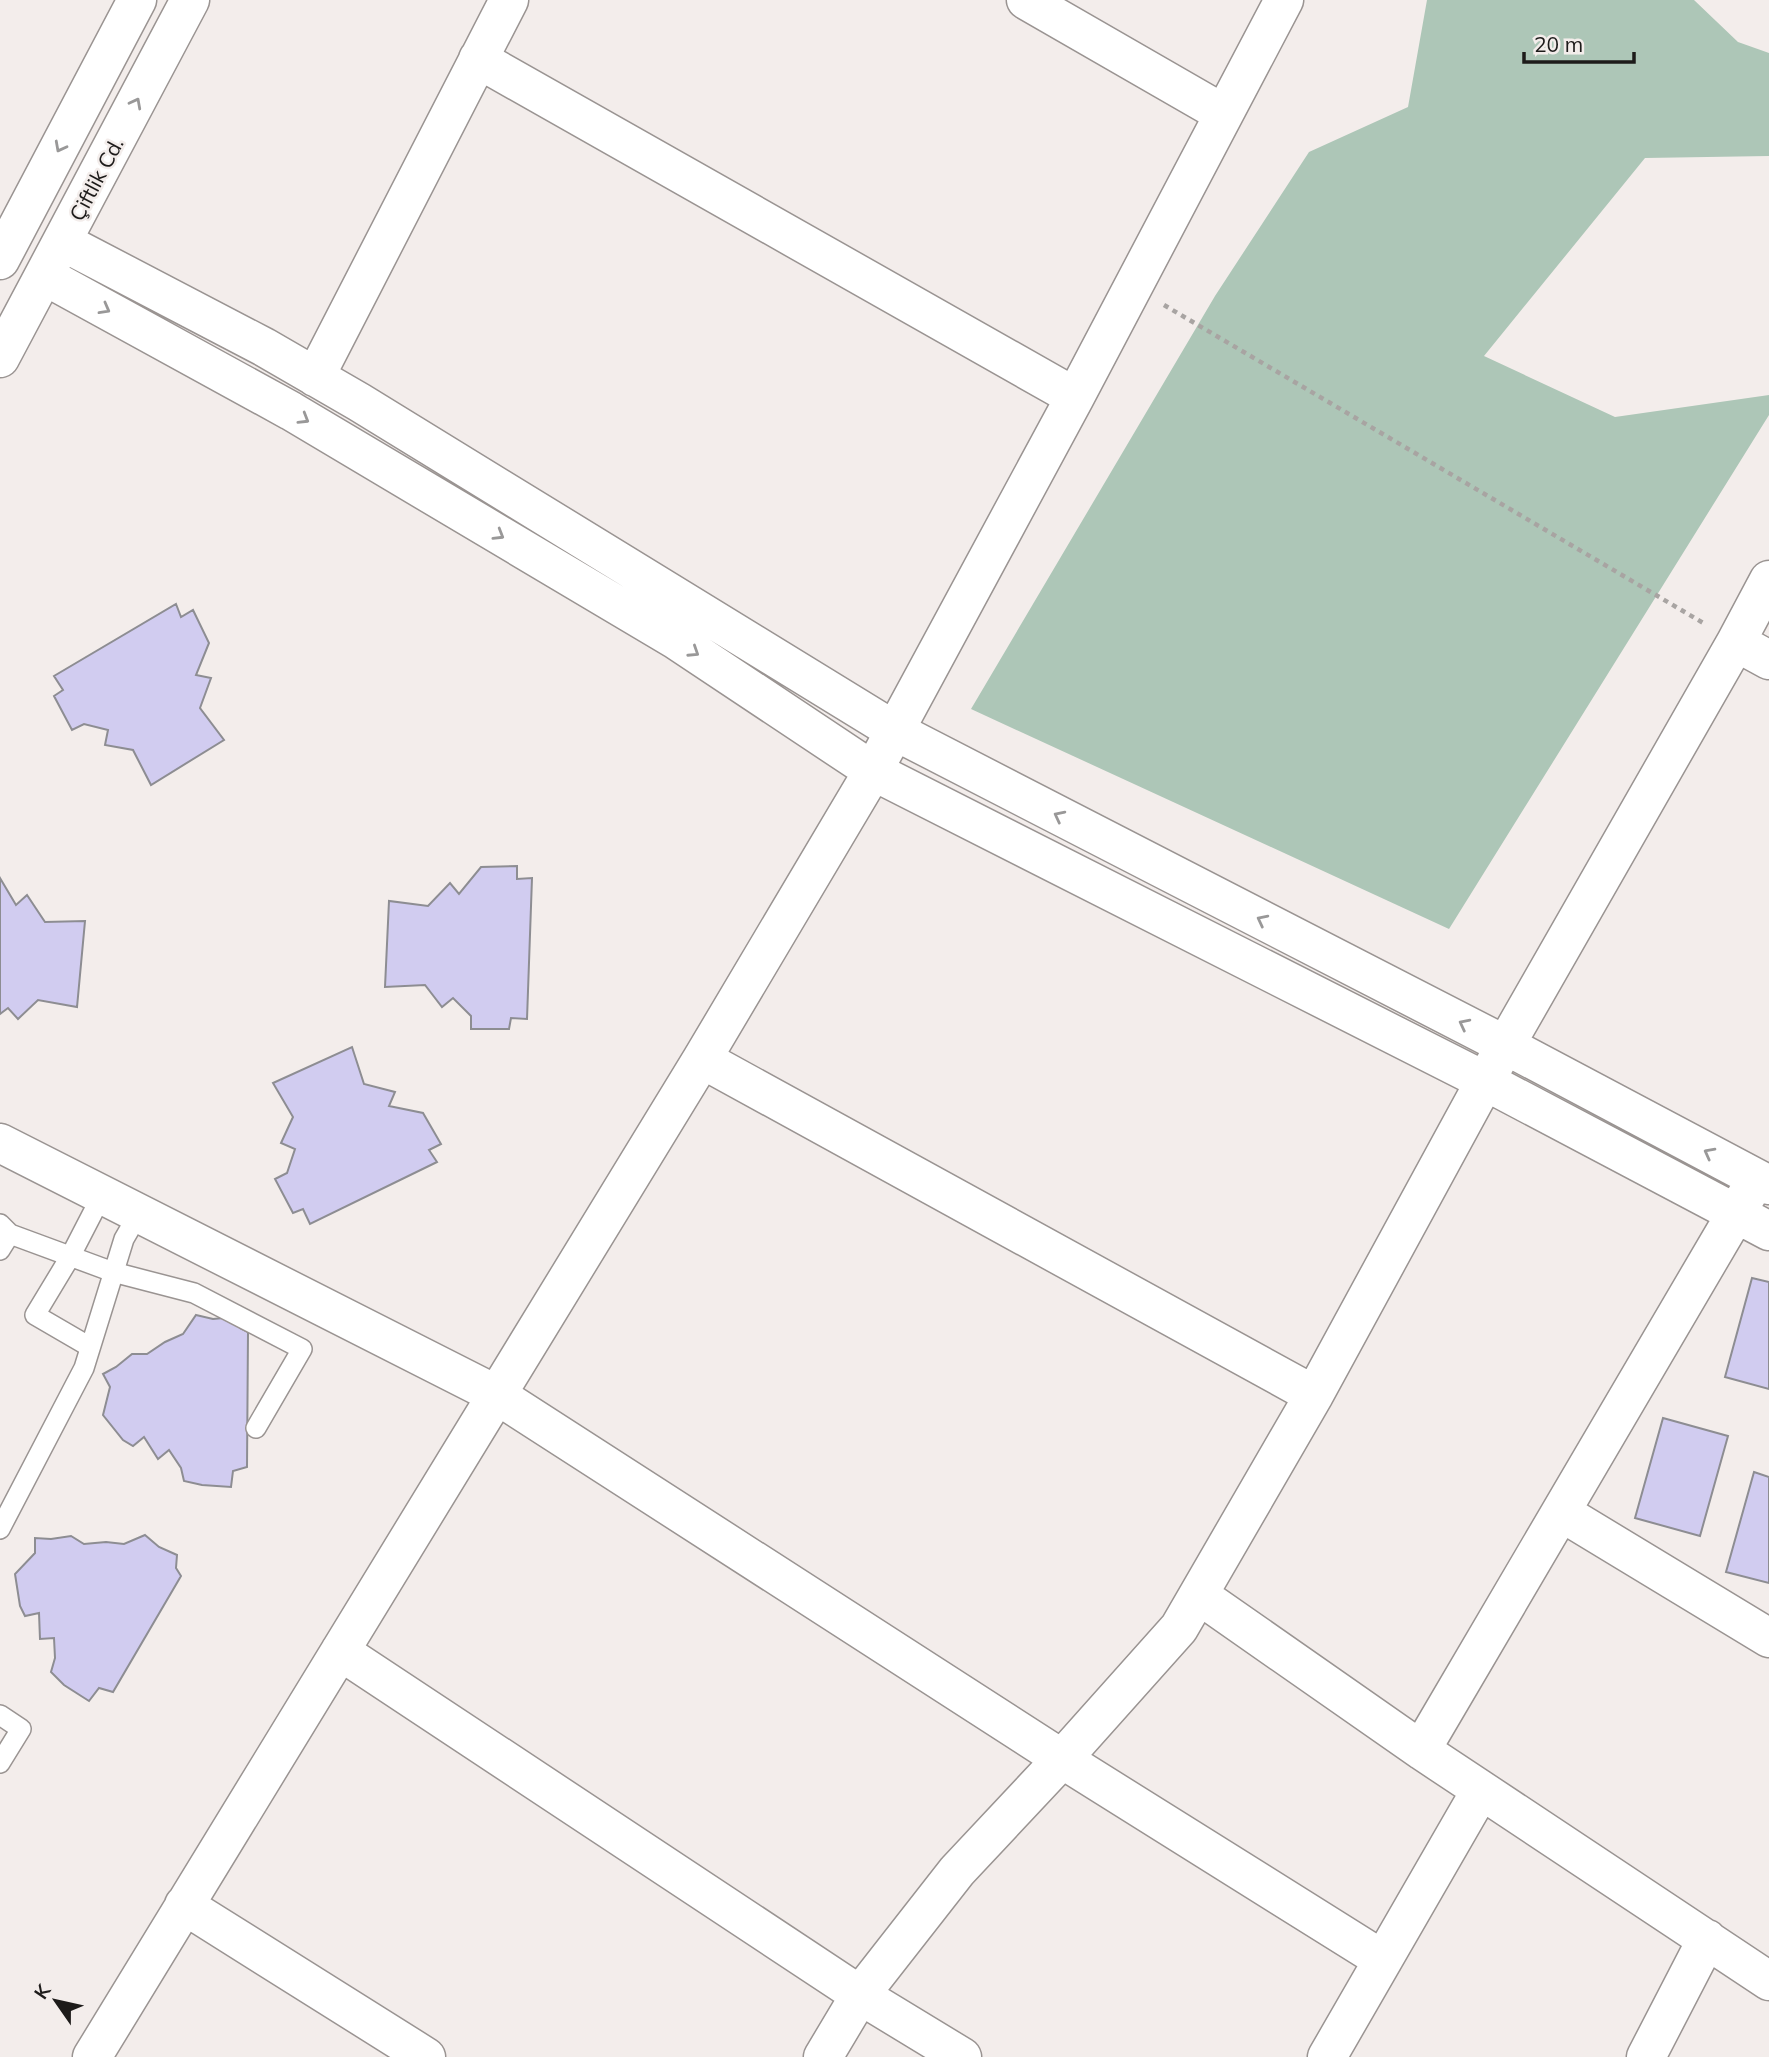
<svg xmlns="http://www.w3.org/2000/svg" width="1769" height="2057" font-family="Mulish,sans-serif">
	<rect width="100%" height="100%" fill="#f3edeb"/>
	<path fill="#adc6b7" d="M1427 0H1694L1738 42 1769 53V156L1645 158 1484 356 1615 417 1769 395V415L1449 929 971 709 1215 296 1309 152 1408 107Z"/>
	<path fill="#d1ccf0" stroke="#8d8d92" stroke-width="2" d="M176 604 181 617 193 610 209 643 196 675 211 678 200 708 224 740 151 785 133 750 105 745 108 730 84 724 72 730 54 696 63 690 54 676Z
		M517 866V879L532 878 527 1019 511 1018 509 1029H471V1016L453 998 442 1007 425 985 385 987 389 901 428 906 450 883 459 894 481 867Z
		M0 878 16 905 27 895 45 922 85 921 77 1007 38 1000 18 1019 8 1008 0 1014Z
		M352 1047 364 1084 395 1092 389 1106 423 1113 441 1144 429 1150 437 1162 310 1224 303 1209 293 1213 275 1179 287 1173 295 1149 281 1143 293 1117 273 1083Z
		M1752 1278 1769 1282V1389L1725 1377Z
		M196 1315 213 1319 234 1317 240 1328 248 1332 247 1467 233 1471 231 1487 202 1485 184 1481 181 1468 169 1450 158 1459 144 1437 133 1446 123 1440 103 1415 110 1387 103 1374 116 1367 132 1354H147L165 1342 183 1334Z
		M1663 1418 1728 1436 1700 1536 1635 1518Z
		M1754 1472 1769 1477V1583L1726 1572Z
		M145 1535 159 1547 177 1555 176 1568 181 1576 113 1692 99 1688 89 1701 64 1685 51 1672 55 1658 54 1638 40 1639 39 1613 25 1616 20 1606 15 1574 35 1553V1538L51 1539 71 1536 84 1544 106 1542 124 1544Z"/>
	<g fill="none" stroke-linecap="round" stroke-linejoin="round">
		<g stroke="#9a9492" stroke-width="22">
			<path id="lane" d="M0 1224 10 1234 113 1272 194 1293 302 1349 256 1428
				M0 1250 10 1234
				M90 1347 35 1315 70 1257 102 1195
				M0 1529 84 1368 124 1239 139 1213
				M0 1715 21 1729 0 1763"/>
		</g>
		<g stroke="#9a9492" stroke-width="41">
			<path id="street" d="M1026 0 1224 114
				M478 59 1075 397
				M63 242 264 347 359 402 895 731 1505 1045 1769 1185
				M45 276 291 411 676 640 873 771 1485 1081 1769 1231
				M315 377 509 0
				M1736 642 1769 580
				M702 1059 1314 1395
				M0 1143 497 1395 1062 1759 1383 1960
				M1561 1512 1769 1638
				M1199 1595 1421 1750 1769 1981
				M340 1651 860 1995 962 2057
				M1421 1750 1748 1193
				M184 1905 426 2057
				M92 2057 702 1059 873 771 1075 397 1284 0
				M823 2057 860 1995 957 1871 1062 1759 1179 1628 1314 1395 1485 1081 1736 642 1769 660
				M1327 2057 1481 1790
				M1646 2057 1707 1939"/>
		</g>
		<g stroke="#9a9492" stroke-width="41">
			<path id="secondary" d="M0 260 137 0
				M0 358 190 0"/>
		</g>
		<path stroke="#a8a4a2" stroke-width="4.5" stroke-dasharray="5 5" stroke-linecap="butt" d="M1164 305 1705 624"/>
		<use href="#lane" stroke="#fff" stroke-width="19"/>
		<use href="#street" stroke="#fff" stroke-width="38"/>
		<use href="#secondary" stroke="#fff" stroke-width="38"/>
	</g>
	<defs><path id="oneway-chevron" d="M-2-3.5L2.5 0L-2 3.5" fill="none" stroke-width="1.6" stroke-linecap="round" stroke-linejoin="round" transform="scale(1.75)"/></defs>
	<g stroke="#999898">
		<use href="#oneway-chevron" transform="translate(136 103) rotate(-62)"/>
		<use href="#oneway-chevron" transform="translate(60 147) rotate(118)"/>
		<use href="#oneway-chevron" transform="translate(105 309) rotate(29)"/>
		<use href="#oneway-chevron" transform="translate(304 419) rotate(31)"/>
		<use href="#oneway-chevron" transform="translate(499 535) rotate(31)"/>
		<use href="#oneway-chevron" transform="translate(694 652) rotate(33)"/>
		<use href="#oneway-chevron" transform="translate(1059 816) rotate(-153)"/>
		<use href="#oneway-chevron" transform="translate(1262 920) rotate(-153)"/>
		<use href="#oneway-chevron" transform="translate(1464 1024) rotate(-153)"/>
		<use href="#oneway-chevron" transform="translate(1709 1153) rotate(-152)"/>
	</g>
	<g text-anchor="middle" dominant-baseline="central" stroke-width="5" stroke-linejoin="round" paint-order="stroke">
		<g font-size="21" fill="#1d1b1a" stroke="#f3edeb">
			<text transform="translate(96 179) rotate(-62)">Çiftlik Cd.</text>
		</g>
	</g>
	<g transform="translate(56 2001) rotate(304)" stroke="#f3edeb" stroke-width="5" paint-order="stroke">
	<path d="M0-5L12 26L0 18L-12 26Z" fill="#1d1b1a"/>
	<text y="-10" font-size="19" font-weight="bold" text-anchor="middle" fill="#1d1b1a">K</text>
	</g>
	<path d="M1524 52v10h110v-10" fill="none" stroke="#1d1b1a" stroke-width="3.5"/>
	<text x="1534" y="52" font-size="21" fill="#1d1b1a" stroke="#f3edeb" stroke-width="5" paint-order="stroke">20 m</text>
</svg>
